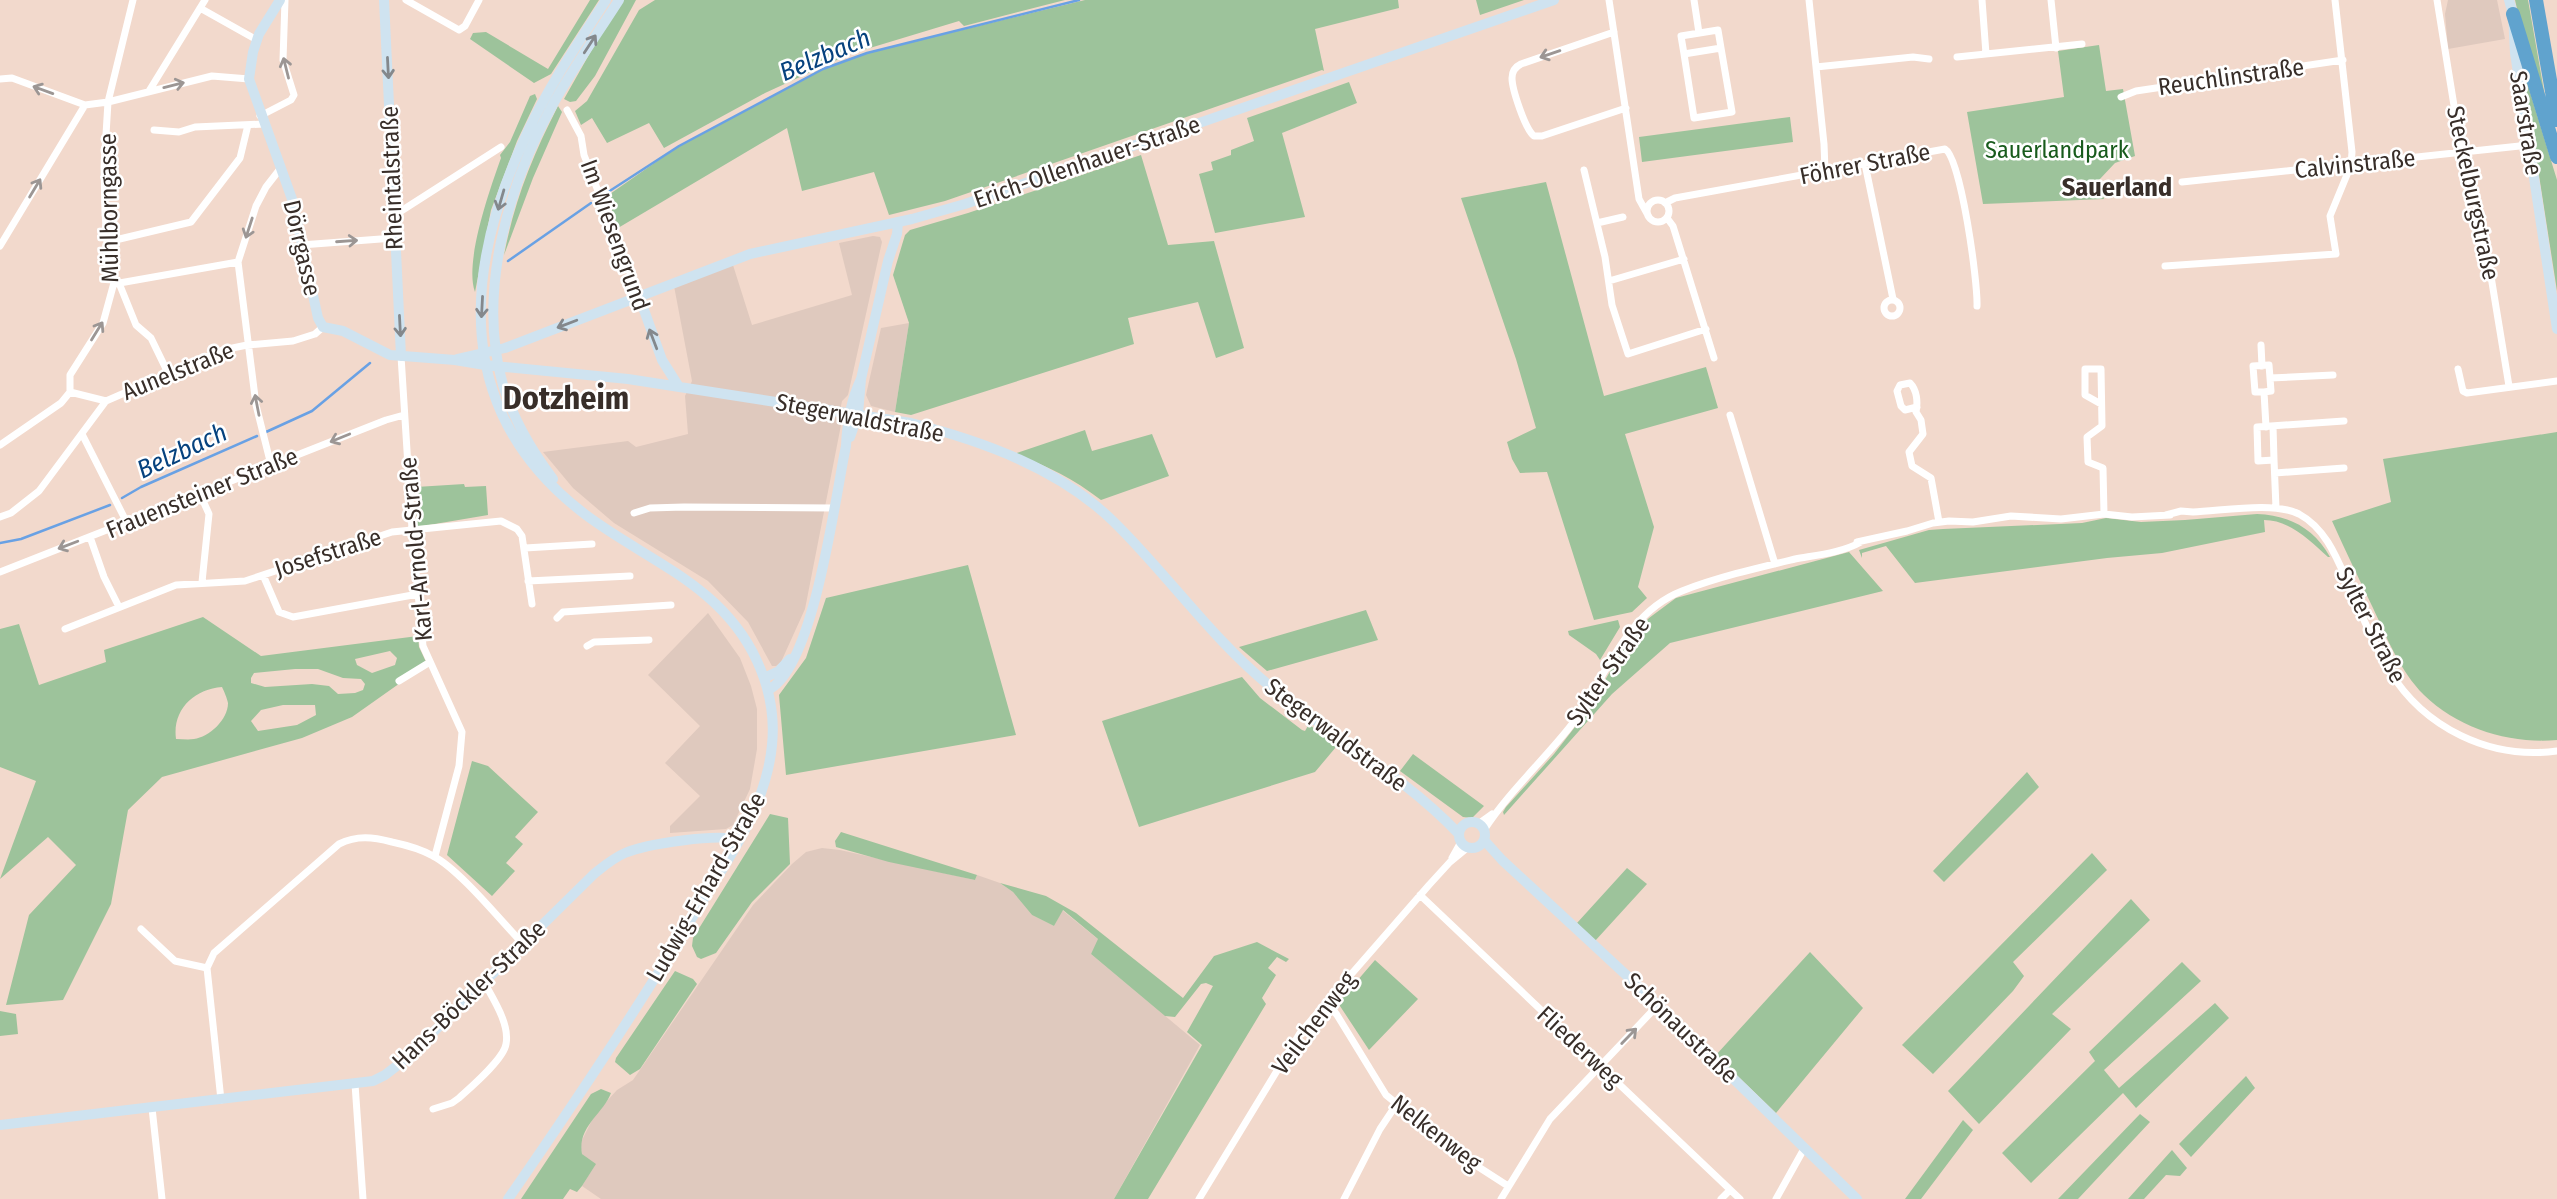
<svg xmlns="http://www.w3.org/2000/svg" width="2557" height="1199" font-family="'Fira Sans Condensed',sans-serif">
	<rect width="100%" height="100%" fill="#f2d9cc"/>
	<path fill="#dfc9be" d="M2448 0H2497L2505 39 2448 49 2445 14Z
		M873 236 880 237 882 242 848 395 842 401 838 420 841 425 805 609 781 662 776 666H772L748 622 708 581 614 523 573 488 543 452 628 441 636 447 688 434 685 396 692 381 674 286 732 262 752 325 852 295 839 243Z
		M909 323 895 412 871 406 866 395 881 328Z
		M708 613 740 658 751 686 757 709V749L750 789 733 825 726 829 670 833V826L700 796 665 763 700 726 648 675Z
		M822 848 840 850 975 880 977 875 1000 883 1013 892 1032 915 1054 926 1062 910 1099 940 1091 954 1200 1045 1114 1199H601L582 1186 595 1165 582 1154 580 1144 595 1114 617 1090 633 1080 753 905 792 864 806 852Z"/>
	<path fill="#9dc39b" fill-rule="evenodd" d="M590 0H599L551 74 534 83 470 39 473 33 486 32 548 69Z
		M624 0H636L595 76 576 101 570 102 564 99 599 37Z
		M655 0H1065L964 26 959 21 850 54 765 93 664 148 649 123 607 143 592 118 581 125 575 111 587 101 639 10Z
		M1085 0H1398L1399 8 1315 29 1324 71 1322 70 945 201 889 215 874 172 802 191 787 128 618 228 607 196 679 146 822 70 868 53Z
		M1476 0H1524L1480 15Z
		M2515 0H2528L2547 108 2518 13Z
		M2099 45 2106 91 2123 89 2135 156 2115 163 2099 180 2104 199 1983 204 1967 112 2064 97 2058 51Z
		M2522 66 2557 180V291Z
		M1349 82 1357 103 1282 133 1305 217 1215 233 1199 174 1213 170 1211 162 1231 155V150L1254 141 1247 118Z
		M535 94 537 99 517 141 491 210 475 292C464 262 490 189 501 158L500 155 510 142 530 96Z
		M558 106 562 112 533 178 504 255C515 199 532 157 558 106Z
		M1790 117 1793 142 1642 162 1639 137Z
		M1141 155 1168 245 1214 241 1244 348 1216 358 1198 302 1128 318 1134 344 911 415 895 412 909 323 893 275 905 235 910 230 968 213Z
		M1546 182 1604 396 1706 367 1718 408 1625 434 1654 527 1638 587 1647 598 1632 612 1594 620 1547 472 1520 473 1512 459 1507 442 1536 428 1516 359 1461 198Z
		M1085 430 1092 451 1152 434 1169 476 1101 500C1074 479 1046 465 1014 454Z
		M2557 432V740C2510 744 2459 729 2424 695 2400 671 2387 638 2373 608 2359 579 2345 550 2332 521L2391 502 2383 459Z
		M464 484 465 487 486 486 488 515 417 527 416 487Z
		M2257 514C2288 515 2314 528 2330 557H2328C2310 541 2290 520 2264 520L2265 532 2162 553 2107 558 1915 583 1886 546 1862 553V558L1859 550 1929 530 1943 529 2082 523 2106 518 2141 522 2185 520Z
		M1849 552 1883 591 1670 643 1612 694 1504 815 1503 812 1506 807 1554 754 1585 714 1628 641 1649 618 1676 598Z
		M968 565 1016 735 786 775 779 695 806 658 826 598Z
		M1366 610 1378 640 1267 671 1239 647Z
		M203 617 261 656 418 636 419 647 427 664 352 717 302 738 162 777 128 810 111 904 63 1000 6 1005 29 915 76 865 48 837 0 879 36 781 0 767V629L19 624 39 685 106 662 104 650ZM390 651 397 658 395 665 372 673 357 665 355 659ZM295 669H318L343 678 361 679 365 684 363 690 355 693 338 694 329 686 312 684 265 687 251 683V678L254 673ZM222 687C224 691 227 698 228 703 228 720 209 737 194 739 188 740 182 739 176 739 172 710 194 689 222 687ZM283 705H315L316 715 297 725 258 731 251 721 261 710Z
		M1618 620 1620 627 1600 660 1596 654 1569 635 1568 631Z
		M1242 677 1260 698 1302 730 1305 731 1309 724 1336 747 1315 772 1139 827 1102 721Z
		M1413 754 1484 806 1472 818 1463 817 1400 771Z
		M472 761 488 766 538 812 515 837 523 844 506 863 515 871 492 896 447 855Z
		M2027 772 2039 787 1944 882 1933 871Z
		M770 814 788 818 790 864 752 902 716 953 701 959 697 957 692 946 693 938Z
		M841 832 977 875 975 880 889 862 836 847 835 841Z
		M2092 853 2107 870 2013 962 2024 976 2013 991 1933 1074 1902 1045Z
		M1627 868 1647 884 1595 941 1577 923Z
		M1000 883 1046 896 1076 913 1183 998 1214 956 1257 942 1289 959 1286 962 1277 957 1268 968 1276 975 1262 998 1266 1004 1148 1199H1114L1202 1045 1187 1032 1213 986 1206 983 1201 984 1175 1017 1165 1016 1091 954 1098 939 1063 910 1054 926 1032 915 1013 892Z
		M2131 899 2150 920 2052 1014 2071 1029 1979 1124 1948 1091Z
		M1810 952 1863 1008 1776 1113 1716 1055Z
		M1375 960 1418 999 1369 1050 1338 1003Z
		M2182 962 2201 981 2104 1070 2119 1088 2215 1003 2229 1018 2136 1108 2123 1093 2031 1183 2002 1153 2095 1061 2089 1052Z
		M675 971 693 979 697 984 640 1069 630 1075 615 1062 616 1058Z
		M0 1011 16 1014 18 1034 0 1036Z
		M2246 1076 2255 1088 2191 1157 2179 1144Z
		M601 1089 611 1093C603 1114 577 1127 582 1154L596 1164 582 1186 577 1192 570 1189 563 1199H521L591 1094Z
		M2140 1114 2150 1122 2078 1199H2058Z
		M1963 1120 1973 1130 1921 1199H1905Z
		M2172 1150 2187 1168 2180 1176 2166 1175 2144 1199H2128Z"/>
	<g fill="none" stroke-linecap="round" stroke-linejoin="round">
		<path stroke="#69a1e4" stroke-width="2.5" d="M605 194 679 146 823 69 867 53 1079 0
			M508 261 591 203
			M266 432 312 411 370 363
			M122 498 141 487 257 436
			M0 543 21 539 110 505"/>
		<path stroke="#fff" stroke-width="7" d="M406 0 459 30 465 26 479 0
			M1609 0 1639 199 1649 217
			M1694 0 1699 33
			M1809 0 1824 144 1825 170
			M1982 0 1986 54
			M2051 0 2056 48
			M2437 0 2460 143 2486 246 2509 386
			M200 8 257 40
			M1718 30 1721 48 1684 54 1681 36Z
			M1614 32 1521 64C1515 67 1512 71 1512 78 1512 89 1525 129 1534 136H1542L1626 108
			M1684 54 1694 118 1732 112 1721 48
			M1957 57 2082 44
			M1816 67 1913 57 1929 59
			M0 79 12 78 85 105 108 102 212 76 249 79
			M149 91 205 0
			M2121 97 2136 91 2343 60
			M567 110 581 136 584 155 639 296
			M260 116 291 100 294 95 283 60 285 0
			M154 130 179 132 195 127 264 124
			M1865 164 1893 299
			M1584 170 1605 257 1612 305 1628 354 1706 329
			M2182 182 2529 145
			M1647 211a11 11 0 1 1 22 0a11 11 0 1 1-22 0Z
			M1665 203 1675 198 1945 149C1961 158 1978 283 1977 306
			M393 213H398L501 147
			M1667 218 1673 226 1714 358
			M1597 223 1623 217
			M107 242 191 222 240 158 248 125
			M301 245 394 238
			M0 246 85 105
			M2165 266 2336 254 2330 216 2351 165 2352 152 2335 0
			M1609 281 1684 259
			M119 283 136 325 151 338 168 373
			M114 284 238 262
			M1884 308a8 8 0 1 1 16 0a8 8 0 1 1-16 0Z
			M2261 345 2262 366
			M401 356 412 529 423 646 462 732 459 766 435 856
			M2458 369 2463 391 2467 393 2557 381
			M2270 378 2333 375
			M70 392V375L103 323 115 279 107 242 105 212 104 167 108 102 133 0
			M70 392 106 401
			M2264 392H2255L2253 366 2269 365 2271 391 2264 392 2266 427
			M2101 404 2085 395V369H2101L2102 426 2087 437 2088 462 2103 468 2104 514
			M1917 407 1905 410 1901 406 1897 391 1900 385 1910 383C1917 390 1918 402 1916 412L1921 420 1923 434 1909 452 1912 466 1931 478 1939 522
			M1730 415 1775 564
			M2273 426 2274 460
			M82 434 127 523
			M0 445 61 403 70 392
			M271 465 256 405 238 262 256 206 266 187 280 169
			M2275 473 2344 468
			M200 494 209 514 202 582
			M2276 508 2274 460 2258 461 2257 427 2344 421
			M634 513 650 508 684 507 833 508
			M2166 515 2181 511 2193 512C2222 511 2273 501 2299 514 2327 529 2338 561 2350 588 2362 615 2373 644 2389 670 2424 728 2490 760 2557 751
			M0 517 11 513 39 491 106 401 223 350 247 345 293 341 315 334 323 327
			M90 537 104 577 119 607
			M1857 542 1907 531 1933 523 1949 521 1973 522 2011 516 2061 519 2104 514 2132 517 2170 515
			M525 548 592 544
			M0 572 386 420 404 415
			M263 575 279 612 293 617 418 594
			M528 581 630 576
			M557 618 563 612 671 605
			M65 629 176 585 245 581 392 532 501 521 517 529 522 536 532 604
			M587 646 594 642 649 640
			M399 681 430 662
			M1478 824 1492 814
			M1484 830C1508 793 1541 763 1569 728 1605 682 1623 614 1682 591 1718 577 1757 568 1795 559 1817 555 1841 553 1861 542
			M1452 858 1461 842
			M1420 895 1740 1199
			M141 929 175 961 207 968
			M1327 1002 1337 1015 1386 1095 1463 1157 1508 1186
			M355 1084 363 1199
			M221 1100 207 968 214 953 339 844C357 835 373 837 392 842 406 845 421 849 433 856 459 869 501 921 523 944
			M152 1108 162 1199
			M433 1109 452 1103 459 1098C471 1087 504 1059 506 1044 510 1024 493 999 484 982
			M1199 1199 1300 1033 1429 885 1450 862 1467 848
			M1344 1199 1380 1129 1396 1105
			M1501 1199 1550 1119 1658 1005
			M1721 1199 1730 1190
			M1776 1199 1805 1147"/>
		<path stroke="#cfe3f0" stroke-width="10" d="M280 0 259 34 253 52 249 79 292 199 318 318 323 327 343 331 390 355 455 360 485 365 628 379 911 423C983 441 1060 469 1114 522 1168 575 1212 639 1271 687 1333 737 1404 776 1459 834
			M384 0 401 356
			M2509 0 2513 14 2515 53 2557 329
			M639 296 662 360 679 387
			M457 359 505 348 750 254 912 219 965 204 1554 0
			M850 437 858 414 861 379 888 261 897 234 898 222
			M553 479C532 451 513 419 503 385 477 294 507 189 551 108 571 71 596 36 619 0
			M764 678 779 671 790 659
			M768 690C814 669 835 497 846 446 847 422 851 400 861 379
			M1459 835a13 13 0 1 1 26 0a13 13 0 1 1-26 0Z
			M1484 840 1502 860 1637 985 1857 1199
			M0 1125 373 1081 385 1075 407 1058 594 874C604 866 613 858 625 853 646 844 719 833 738 840
			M508 1199C572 1107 634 1014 692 918 725 864 766 809 772 745 775 716 769 687 757 661 722 585 649 562 586 515 451 413 462 269 529 129 550 84 579 42 606 0"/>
		<path stroke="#60a3ce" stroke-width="14" d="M2536 0 2557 120
			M2513 14 2557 157"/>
	</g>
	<defs><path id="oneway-shaft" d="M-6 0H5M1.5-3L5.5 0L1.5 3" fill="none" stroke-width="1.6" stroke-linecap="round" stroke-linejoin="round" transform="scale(1.75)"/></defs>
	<g stroke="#84888c">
		<use href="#oneway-shaft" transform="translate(590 44) rotate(-57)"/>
		<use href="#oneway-shaft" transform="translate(388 68) rotate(87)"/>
		<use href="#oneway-shaft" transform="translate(501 200) rotate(106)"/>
		<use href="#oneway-shaft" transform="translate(482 307) rotate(93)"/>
		<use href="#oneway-shaft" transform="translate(567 324) rotate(159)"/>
		<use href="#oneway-shaft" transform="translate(400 326) rotate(87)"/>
		<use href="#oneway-shaft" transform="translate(653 339) rotate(-111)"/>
	</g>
	<g stroke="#9c9694">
		<use href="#oneway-shaft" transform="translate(1550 54) rotate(161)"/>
		<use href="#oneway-shaft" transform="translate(286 68) rotate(-104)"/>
		<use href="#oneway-shaft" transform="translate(174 85) rotate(-14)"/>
		<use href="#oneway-shaft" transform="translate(43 90) rotate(-160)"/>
		<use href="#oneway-shaft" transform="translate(35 188) rotate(-59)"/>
		<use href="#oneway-shaft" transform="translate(249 228) rotate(108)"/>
		<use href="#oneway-shaft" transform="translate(347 241) rotate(-4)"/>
		<use href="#oneway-shaft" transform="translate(97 331) rotate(-58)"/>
		<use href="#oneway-shaft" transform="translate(257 405) rotate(-101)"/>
		<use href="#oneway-shaft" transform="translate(340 438) rotate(158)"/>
		<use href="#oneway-shaft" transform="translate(68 545) rotate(159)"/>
		<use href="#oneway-shaft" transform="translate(1629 1036) rotate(-46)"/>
	</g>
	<g text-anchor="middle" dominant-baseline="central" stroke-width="5" stroke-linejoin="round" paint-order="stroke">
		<g font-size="24" fill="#382e29" stroke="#fff">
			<text transform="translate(2231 77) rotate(-8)">Reuchlinstraße</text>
			<text transform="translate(2526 123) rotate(81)">Saarstraße</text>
			<text transform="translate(1087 162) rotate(-19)">Erich-Ollenhauer-Straße</text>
			<text transform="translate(1865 164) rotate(-11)">Föhrer Straße</text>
			<text transform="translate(2355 164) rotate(-6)">Calvinstraße</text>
			<text transform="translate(392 178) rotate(-92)">Rheintalstraße</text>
			<text transform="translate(2473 193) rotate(78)">Steckelburgstraße</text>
			<text transform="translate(109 208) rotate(-91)">Mühlborngasse</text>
			<text transform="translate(615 235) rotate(70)">Im Wiesengrund</text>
			<text transform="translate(302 248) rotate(77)">Dörrgasse</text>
			<text transform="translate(178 371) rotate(-22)">Aunelstraße</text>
			<text transform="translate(860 418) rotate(11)">Stegerwaldstraße</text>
			<text transform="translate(202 493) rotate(-22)">Frauensteiner Straße</text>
			<text transform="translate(416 549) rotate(-95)">Karl-Arnold-Straße</text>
			<text transform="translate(328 553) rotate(-18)">Josefstraße</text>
			<text transform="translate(2371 625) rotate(63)">Sylter Straße</text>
			<text transform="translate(1608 671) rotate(-55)">Sylter Straße</text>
			<text transform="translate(1336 735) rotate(37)">Stegerwaldstraße</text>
			<text transform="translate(706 887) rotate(-60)">Ludwig-Erhard-Straße</text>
			<text transform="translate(469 995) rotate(-44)">Hans-Böckler-Straße</text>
			<text transform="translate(1314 1023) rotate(-53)">Veilchenweg</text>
			<text transform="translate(1681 1028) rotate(44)">Schönaustraße</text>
			<text transform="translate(1580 1047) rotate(43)">Fliederweg</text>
			<text transform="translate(1436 1133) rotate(38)">Nelkenweg</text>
		</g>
		<g font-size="24" fill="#185b1c" stroke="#fff">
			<text x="2057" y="150">Sauerlandpark</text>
		</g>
		<g font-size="26" font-style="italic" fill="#06427e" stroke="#fff">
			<text transform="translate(825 55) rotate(-23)">Belzbach</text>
			<text transform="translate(182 451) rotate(-25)">Belzbach</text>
		</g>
		<g font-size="26" font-weight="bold" fill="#382e29" stroke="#fff">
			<text x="2117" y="187">Sauerland</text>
		</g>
		<g font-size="32" font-weight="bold" fill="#382e29" stroke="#fff">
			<text x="566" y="398">Dotzheim</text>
		</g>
	</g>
</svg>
